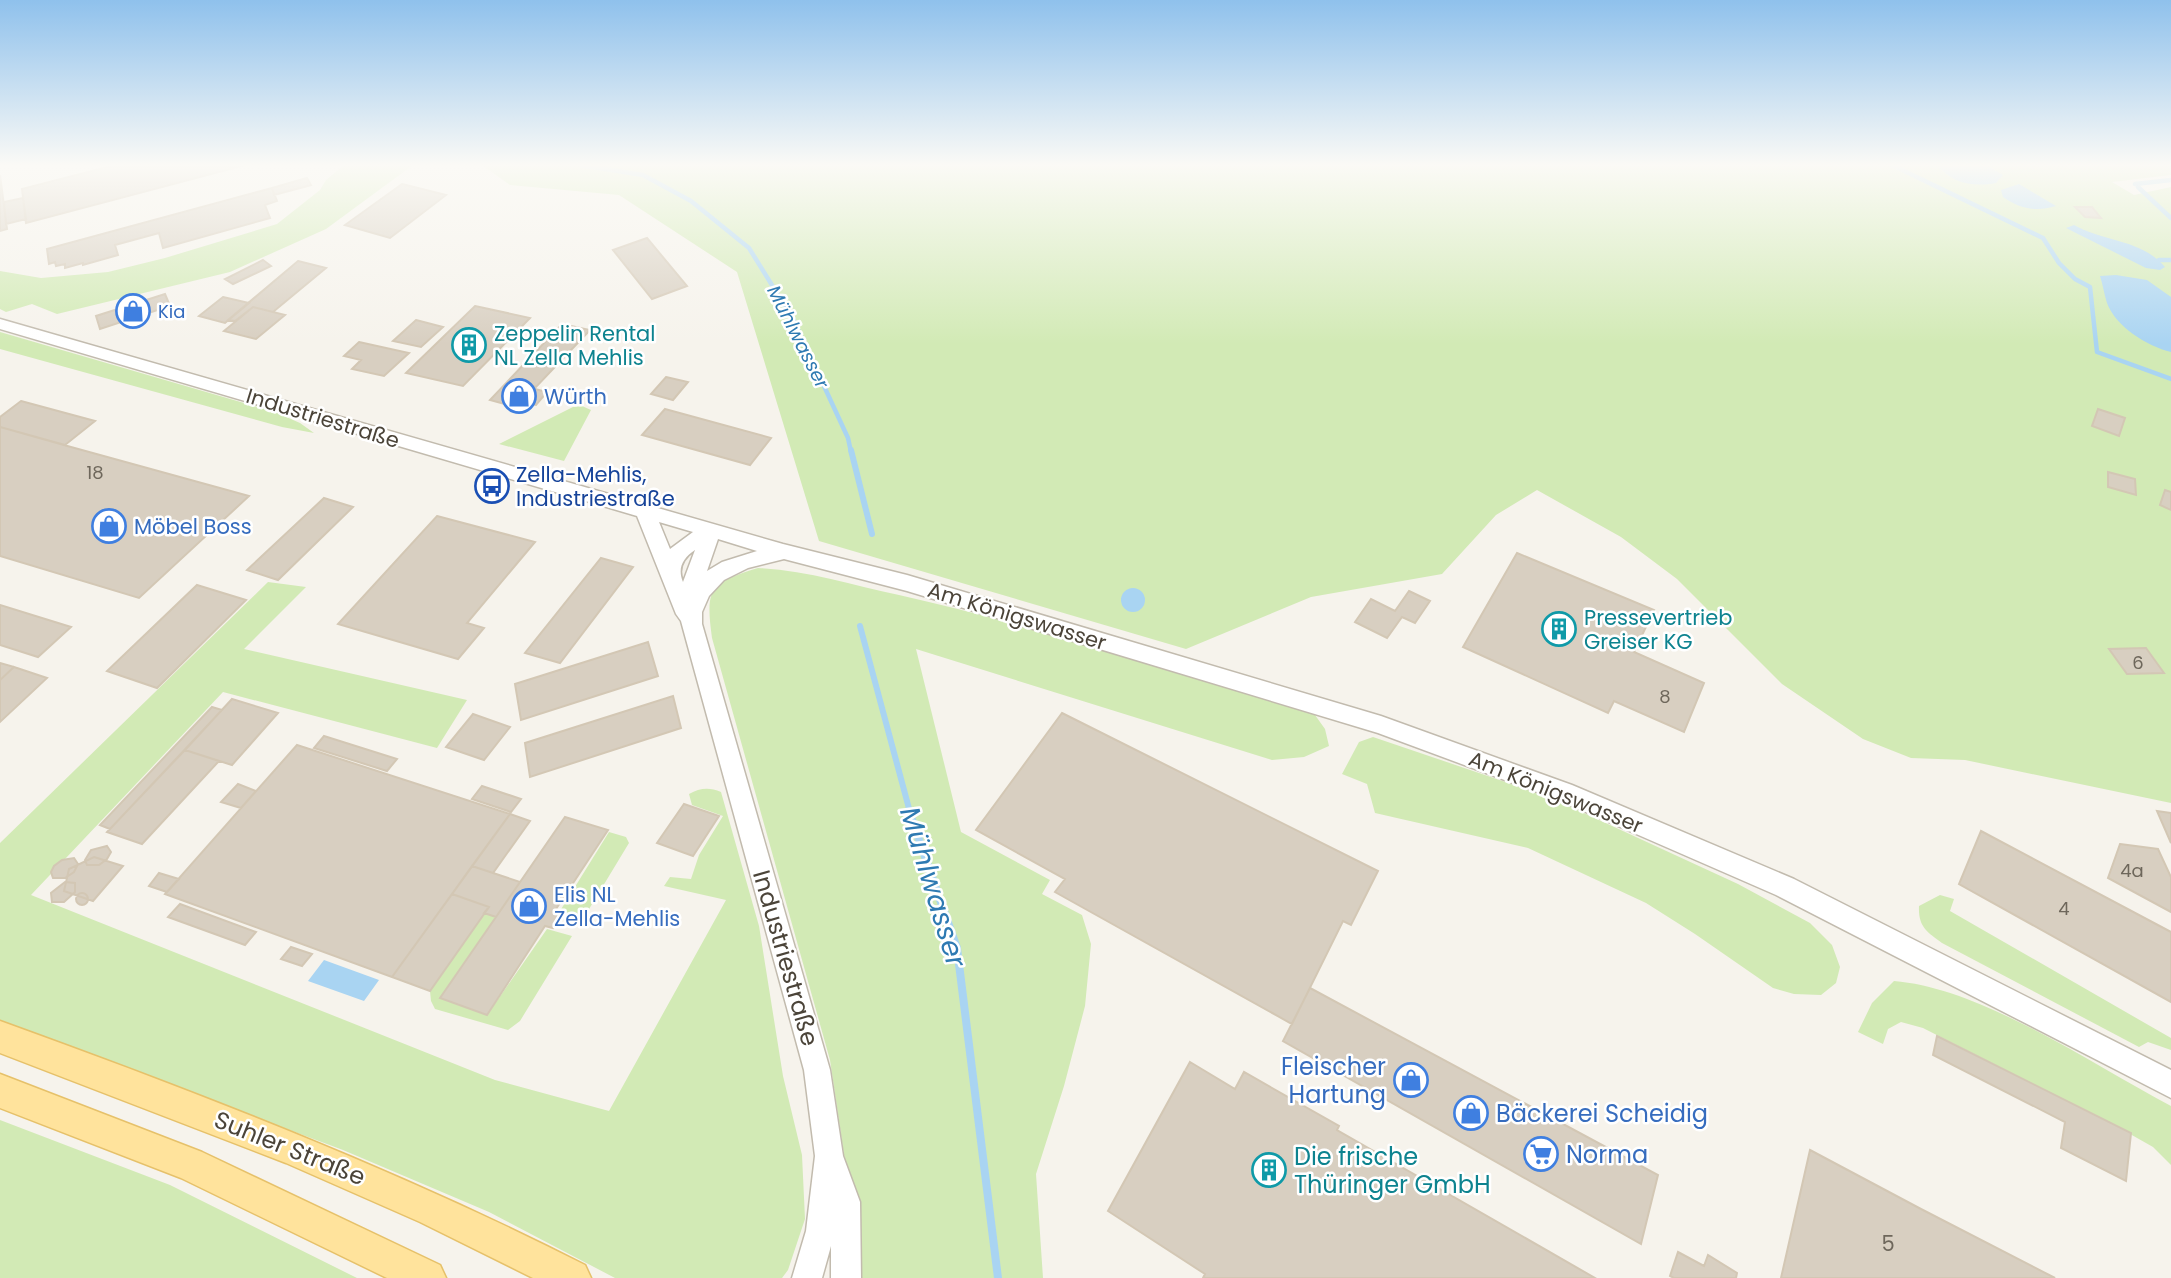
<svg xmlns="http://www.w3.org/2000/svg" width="2171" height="1278" font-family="Poppins,sans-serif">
	<rect width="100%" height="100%" fill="#f6f3ec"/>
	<path fill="#d2eab5" d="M344 165H413L326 229 230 272 57 314 32 304 6 312 0 309V271L41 278 108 272 165 258 277 224 320 190 326 180Z
		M482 165H2171V175L2112 182 2134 195 2171 187V803L1965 760 1911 758 1863 739 1782 684 1677 579 1621 537 1537 490 1496 515 1442 574 1311 597 1186 649 819 541 737 272 619 195 510 185Z
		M0 332 275 412 300 423 314 433 282 427 0 349Z
		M582 406 591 410 564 461 499 444 573 407Z
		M758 568C806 570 852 585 899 595 1040 627 1177 671 1315 715L1325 729 1329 746 1304 757 1272 760 916 649 961 832 1050 880 1042 894 1082 915 1091 944 1085 1006 1064 1086 1036 1174 1043 1278H853L854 1223 830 1060 712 638C705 587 710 583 758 568Z
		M268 582 306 587 244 649 467 700 437 748 223 692 31 895 495 1080 609 1111 726 900 664 886 670 877 691 879 699 855 723 816 692 805 689 794C700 788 709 787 721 792L759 926 783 1076 802 1155 805 1219 788 1270 782 1278H615L489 1212 343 1150 0 1022V843Z
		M1373 737 1547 796 1738 884 1810 923 1832 945 1840 967 1836 983 1821 995 1794 994 1773 988 1695 934 1646 903 1528 848 1375 813 1367 784 1342 774 1359 742Z
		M609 832 626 837 629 843 583 919 560 911Z
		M1940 895 1954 899 1950 911 2171 1038V1050L2148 1042 2139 1047 1942 943C1927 932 1918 927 1919 906Z
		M484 913 496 917 487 1015 547 929 572 936 520 1021 508 1030 435 1009 431 1001 430 991Z
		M1894 981C1982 988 2091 1064 2171 1106V1165L2153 1147 2123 1130 1923 1028 1901 1022 1888 1029 1883 1044 1858 1032 1872 1003Z
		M0 1120 170 1185 357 1278H0Z"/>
	<path fill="#a9d4f2" d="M1937 165H1986L2003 175 1996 183C1973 187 1953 184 1937 165Z
		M2019 184 2056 206C2036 212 2020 209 2003 197L2001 190Z
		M2074 225C2104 242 2141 239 2165 267L2160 270 2146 268 2066 228Z
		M2116 275 2147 280 2171 297V352C2147 346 2116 327 2107 303 2104 294 2103 285 2100 276Z
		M1121 600a12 12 0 1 1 24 0a12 12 0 1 1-24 0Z
		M324 960 379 980 364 1001 308 981Z"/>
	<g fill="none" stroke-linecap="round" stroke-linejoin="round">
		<path stroke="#a9d4f2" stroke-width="4.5" d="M580 165 643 175 691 201 749 248 793 319 848 438 851 452
			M1892 165 2043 238 2059 263 2075 279 2090 287 2097 352 2171 379
			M2135 184 2171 180
			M2138 187 2171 218
			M2159 260H2171"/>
		<path stroke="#a9d4f2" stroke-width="6" d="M851 450 872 534
			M860 626 911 816"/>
		<path stroke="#a9d4f2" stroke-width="8" d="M910 814 957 948 998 1278"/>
	</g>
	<path fill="#d8cfc1" stroke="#d3c7b4" stroke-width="2" d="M115 165H245L26 223 22 189Z
		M0 175 7 229 0 231Z
		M307 178 311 185 274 195 272 188Z
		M402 184 446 195 390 238 345 225Z
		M272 188 277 201 265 205 270 218 163 248 159 233 115 245 118 255 83 265V263L65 268V264L56 266 55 262 49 264 47 249Z
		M23 198 26 219 6 224 4 202Z
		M2075 207H2092L2101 218 2085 217Z
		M647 238 687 286 652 299 613 250Z
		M263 260 271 266 233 284 225 279Z
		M298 261 326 268 273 312 253 307 235 321 228 320Z
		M165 294 170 306 100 329 96 316Z
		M223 297 249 303 225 323 199 316Z
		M475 306 530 318 463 386 406 373Z
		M253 307 285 315 256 339 224 331Z
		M416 320 443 327 421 347 393 341Z
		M562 324 590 330 536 387 508 381Z
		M359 342 409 353 384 376 352 369 361 360 344 356Z
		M666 377 688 382 673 400 651 394Z
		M508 381 536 387 535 389 547 392 536 405 521 402 516 407 490 400Z
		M21 401 95 421 65 445 0 427V417Z
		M665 409 771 438 750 465 642 435Z
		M2098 409 2125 418 2119 436 2092 426Z
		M0 427 71 447 249 496 139 598 0 556Z
		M2108 472 2135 479 2136 495 2108 487Z
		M2165 490 2171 492V510L2160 505Z
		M324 498 353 507 278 580 247 570Z
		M437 516 535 542 467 623 484 628 458 659 338 624Z
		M1517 553 1654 610 1634 652 1704 683 1684 732 1614 701 1608 713 1463 647Z
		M601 558 633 567 560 663 525 653Z
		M197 585 246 600 157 688 107 671Z
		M1409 591 1430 601 1415 623 1402 617 1387 638 1355 622 1371 599 1395 611Z
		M0 605 71 627 38 657 0 645Z
		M648 642 658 676 521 720 515 684Z
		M2146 648 2164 673 2127 674 2109 649Z
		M0 663 14 667 0 680Z
		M14 667 47 678 0 722V680Z
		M673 696 681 728 530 777 525 743Z
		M232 699 278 713 232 765 185 750Z
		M212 707 222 710 110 829 100 825Z
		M1062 713 1378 871 1351 925 1343 921 1292 1024 1055 892 1065 879 976 830Z
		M473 714 510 727 484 760 446 747Z
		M324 736 397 759 387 771 314 748Z
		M297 745 510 814 392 977 165 894Z
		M185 750 219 761 142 844 107 832Z
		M238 784 256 791 241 808 221 802Z
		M482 786 521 799 511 812 472 799Z
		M684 804 719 816 693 856 657 843Z
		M2157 811 2171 813V843Z
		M510 814 530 821 493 873 472 866Z
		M565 817 608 830 556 909 564 912 553 928 545 926 487 1015 440 998Z
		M1981 831 2171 932V1002L1959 884Z
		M2120 844 2158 849 2171 877V912L2108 878Z
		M107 846 111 852 107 859 99 865H87L85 860 91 850Z
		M94 857 123 866 93 901 64 891 69 869Z
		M74 858 78 864 74 872 65 878H53L51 872 54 866 62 860Z
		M472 866 520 882 496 917 484 913 489 907 452 894Z
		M159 873 179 879 167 892 149 886Z
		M65 882 75 883V892L64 902H52L51 893Z
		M76 899a6 6 0 1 1 12 0a6 6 0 1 1-12 0Z
		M452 894 489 907 430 991 392 977Z
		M180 904 256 932 245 945 168 917Z
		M291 947 312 954 302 966 281 959Z
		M1310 988 1658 1175 1641 1244 1283 1041Z
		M1937 1036 2131 1133 2126 1181 2061 1148 2065 1122 1933 1055Z
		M1190 1062 1235 1089 1244 1072 1339 1126 1337 1130 1595 1278H1203L1205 1274 1108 1211Z
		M1810 1150 1921 1209 2055 1278H1781Z
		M1678 1252 1704 1266 1708 1255 1737 1273 1736 1278H1674L1670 1276Z"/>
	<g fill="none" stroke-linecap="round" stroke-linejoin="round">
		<g stroke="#c2bbae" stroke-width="3">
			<path id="minor" d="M0 319 783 544 907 575 1381 716 1572 785 1794 879 2171 1070V1098L1776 895 1556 799 1378 733 907 591 784 559 748 568 724 580 709 596 702 612V624L830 1070 843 1156 860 1202 861 1278H831V1246L822 1278H792L806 1231 815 1156 804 1070 681 621 676 614 637 516 0 329ZM659 522 693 532 670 549ZM718 539 757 551 722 562 707 571ZM695 550 683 582C677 568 683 558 695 550Z"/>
		</g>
		<g stroke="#e6c16a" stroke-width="3">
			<path id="major" d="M0 1021C199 1093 396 1169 585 1265L591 1278H533L420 1222 286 1163 0 1053Z
				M0 1074 202 1152 440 1265 446 1278H387L181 1178 0 1108Z"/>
		</g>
		<use href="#minor" fill="#fff" fill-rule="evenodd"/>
		<use href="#major" fill="#ffe39c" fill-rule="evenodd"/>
	</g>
	<linearGradient id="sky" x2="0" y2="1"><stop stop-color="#8fc1ec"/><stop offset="0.48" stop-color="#fbfaf6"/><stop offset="1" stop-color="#fbfaf6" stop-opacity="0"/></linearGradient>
	<rect width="2171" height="344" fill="url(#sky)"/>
	<defs>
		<g id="shop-ring" transform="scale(1.75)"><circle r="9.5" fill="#fff" stroke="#3f7fe0" stroke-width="1.5"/><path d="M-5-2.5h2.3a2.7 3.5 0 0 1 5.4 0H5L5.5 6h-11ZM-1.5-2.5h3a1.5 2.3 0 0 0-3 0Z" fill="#3f7fe0"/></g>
		<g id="building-ring" transform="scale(1.75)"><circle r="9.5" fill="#fff" stroke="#0f9aa8" stroke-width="1.5"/><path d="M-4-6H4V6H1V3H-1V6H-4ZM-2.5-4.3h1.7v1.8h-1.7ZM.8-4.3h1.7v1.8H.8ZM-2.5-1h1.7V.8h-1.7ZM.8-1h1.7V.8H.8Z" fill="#0f9aa8"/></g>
		<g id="bus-ring" transform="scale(1.75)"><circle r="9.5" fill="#fff" stroke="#1a4fb4" stroke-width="1.5"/><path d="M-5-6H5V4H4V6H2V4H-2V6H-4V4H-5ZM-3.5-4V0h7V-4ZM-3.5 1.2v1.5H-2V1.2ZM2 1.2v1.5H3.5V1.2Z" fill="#1a4fb4"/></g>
		<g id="supermarket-ring" transform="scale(1.75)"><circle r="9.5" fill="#fff" stroke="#3f7fe0" stroke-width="1.5"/><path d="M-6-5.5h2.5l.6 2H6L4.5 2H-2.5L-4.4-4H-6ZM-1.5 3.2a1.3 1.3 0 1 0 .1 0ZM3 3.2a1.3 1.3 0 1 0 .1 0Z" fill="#3f7fe0"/></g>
	</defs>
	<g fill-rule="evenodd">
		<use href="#shop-ring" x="133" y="311"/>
		<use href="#building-ring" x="469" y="345"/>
		<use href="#shop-ring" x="519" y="396"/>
		<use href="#bus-ring" x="492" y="486"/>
		<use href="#shop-ring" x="109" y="526"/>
		<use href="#building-ring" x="1559" y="629"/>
		<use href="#shop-ring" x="529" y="906"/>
		<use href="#shop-ring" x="1411" y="1080"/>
		<use href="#shop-ring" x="1471" y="1113"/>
		<use href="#supermarket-ring" x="1541" y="1154"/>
		<use href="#building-ring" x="1269" y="1170"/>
	</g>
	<g text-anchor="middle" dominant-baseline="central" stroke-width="5" stroke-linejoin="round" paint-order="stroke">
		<g font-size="18" fill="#366cbe" stroke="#fff" text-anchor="start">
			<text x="158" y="311">Kia</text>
		</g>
		<g font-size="18" fill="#6e675b">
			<text x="95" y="472">18</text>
			<text x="2138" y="662">6</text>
			<text x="1665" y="696">8</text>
			<text x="2132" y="870">4a</text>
			<text x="2064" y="908">4</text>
		</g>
		<g font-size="19" font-style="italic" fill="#2e7ab2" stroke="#fff">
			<text transform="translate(798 337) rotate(63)">Mühlwasser</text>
		</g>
		<g font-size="21" fill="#0d838f" stroke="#fff" text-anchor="start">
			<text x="494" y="333">Zeppelin Rental<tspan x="494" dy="24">NL Zella Mehlis</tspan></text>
			<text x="1584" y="617">Pressevertrieb<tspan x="1584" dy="24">Greiser KG</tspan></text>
		</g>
		<g font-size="21" fill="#366cbe" stroke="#fff" text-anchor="start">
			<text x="544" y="396">Würth</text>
			<text x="134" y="526">Möbel Boss</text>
			<text x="554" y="894">Elis NL<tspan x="554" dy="24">Zella-Mehlis</tspan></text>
		</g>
		<g font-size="21" fill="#4b4439" stroke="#fff">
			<text transform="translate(323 418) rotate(17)">Industriestraße</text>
			<text transform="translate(1017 616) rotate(17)">Am Königswasser</text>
			<text transform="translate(1556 792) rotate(22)">Am Königswasser</text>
		</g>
		<g font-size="21" fill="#164399" stroke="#fff" text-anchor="start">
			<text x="516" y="474">Zella-Mehlis,<tspan x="516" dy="24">Industriestraße</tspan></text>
		</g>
		<g font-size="21" fill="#6e675b">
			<text x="1888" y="1243">5</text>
		</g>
		<g font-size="24" fill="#4b4439" stroke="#fff">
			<text transform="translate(786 958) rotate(74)">Industriestraße</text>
			<text transform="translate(290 1148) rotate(22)">Suhler Straße</text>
		</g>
		<g font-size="24" fill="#366cbe" stroke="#fff" text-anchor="start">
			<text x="1386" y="1066" text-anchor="end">Fleischer<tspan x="1386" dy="28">Hartung</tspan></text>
			<text x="1496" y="1113">Bäckerei Scheidig</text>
			<text x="1566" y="1154">Norma</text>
		</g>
		<g font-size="24" fill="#0d838f" stroke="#fff" text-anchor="start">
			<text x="1294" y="1156">Die frische<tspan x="1294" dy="28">Thüringer GmbH</tspan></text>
		</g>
		<g font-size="28" font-style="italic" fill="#2e7ab2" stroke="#fff">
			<text transform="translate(933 887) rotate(73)">Mühlwasser</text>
		</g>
	</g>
</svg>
